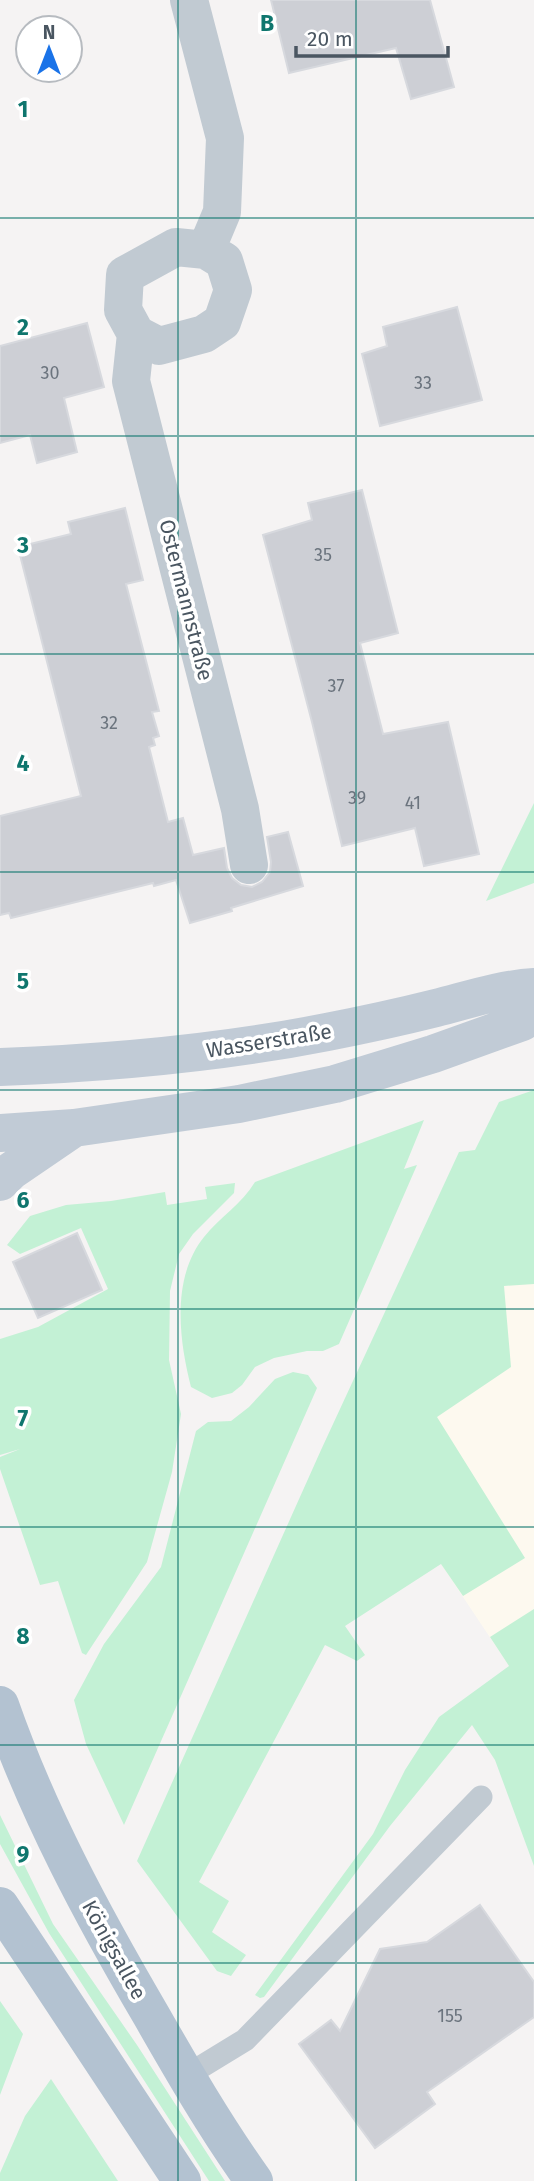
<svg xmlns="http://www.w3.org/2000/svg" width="534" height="2181" font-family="'Fira Sans',sans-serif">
	<rect width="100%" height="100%" fill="#f5f3f3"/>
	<path fill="#fdf9ef" d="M534 1208V1709L509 1666 441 1564 392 1446Z"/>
	<path fill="#c3f1d5" d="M534 803V883L486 901Z
		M534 1090V1284L504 1286 511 1367 437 1417 525 1558 463 1596 441 1564 345 1626 365 1655 357 1661 325 1645 199 1882 229 1901 212 1932 246 1955 231 1976 217 1971 137 1861 321 1450 459 1152 475 1150 499 1102Z
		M424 1120 404 1169 417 1165 339 1344 323 1351H307L274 1358 255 1367 242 1385 232 1393 212 1398 191 1387C179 1340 171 1278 204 1237 220 1217 242 1204 255 1182Z
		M235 1183 234 1193 193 1234 179 1254 170 1291 169 1360 181 1414 172 1472 147 1562 86 1655 82 1653 58 1581 40 1585 0 1469V1457L20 1449 0 1455V1339L38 1327 108 1289 81 1228 20 1254 7 1245 30 1216 66 1205 111 1201 165 1192 167 1205 207 1199 205 1187Z
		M293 1372 308 1375 317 1388 124 1825 86 1744 74 1700 104 1644 161 1567 196 1431 208 1422 231 1421 249 1407 275 1379Z
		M534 1609V1866L495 1760 472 1725 390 1826 264 1997 260 1998 255 1995 373 1834 405 1770 439 1717 509 1666 490 1637Z
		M0 1815 53 1924 137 2045 225 2181H209L49 1933 0 1844Z
		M0 2001 23 2034 0 2095Z
		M51 2079 118 2181H0V2173L25 2116Z"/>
	<path fill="#cdcfd5" stroke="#d7d9de" stroke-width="2" d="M271 0H430L454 87 411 99 396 48 289 73Z
		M457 307 482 400 380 426 362 354 387 346 383 327Z
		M87 323 104 387 64 398 77 452 37 463 30 435 0 443V346Z
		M362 490 398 633 360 643 383 734 448 722 479 854 424 866 415 828 342 846 312 722 263 535 312 520 308 503Z
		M125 508 143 580 126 584 159 711 152 712 159 736 153 738 155 745 149 747 168 822 183 818 193 855 224 848 227 868 232 878 241 885 252 887 262 882 270 872 271 862 267 837 288 832 303 886 231 908 232 911 190 923 176 880 154 886 153 883 11 918 9 913 0 915V816L81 796 18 547 71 534 68 522Z
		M77 1233 102 1290 38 1318 13 1262Z
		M480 1905 534 1982V2017L427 2092 435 2104 375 2148 299 2044 331 2020 340 2031 380 1949 427 1942Z"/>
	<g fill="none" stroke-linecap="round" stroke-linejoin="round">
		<path stroke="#c1cad2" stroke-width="23" d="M186 2076 245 2040 481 1797"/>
		<path stroke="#c1cad2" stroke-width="38" d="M189 0 225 138 222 212 206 250
			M176 247 206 250 224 261 233 290 222 322 204 334 159 346 136 334 123 310 125 275Z
			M136 334 131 381 240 809 249 865"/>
		<path stroke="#c1cbd6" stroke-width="38" d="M0 1067C109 1063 220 1053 327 1032 363 1025 400 1017 436 1008 468 1000 500 989 534 987
			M0 1133 74 1128 239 1104 335 1084 433 1054 522 1022 534 1015
			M0 1182 11 1171 74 1128"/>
		<path stroke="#b3c2d1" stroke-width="38" d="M0 1705C38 1814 93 1916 151 2015 183 2071 216 2128 254 2181
			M0 1906 182 2181"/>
	</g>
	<path fill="none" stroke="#0f766e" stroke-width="2" stroke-opacity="0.55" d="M178 0V2181M356 0V2181M0 218H534M0 436H534M0 654H534M0 872H534M0 1090H534M0 1309H534M0 1527H534M0 1745H534M0 1963H534"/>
	<g text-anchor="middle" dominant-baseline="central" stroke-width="7" stroke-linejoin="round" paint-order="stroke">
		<g font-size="18" fill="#6b747e">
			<text x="50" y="373">30</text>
			<text x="423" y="383">33</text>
			<text x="323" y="555">35</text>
			<text x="336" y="686">37</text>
			<text x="109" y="723">32</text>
			<text x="357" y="798">39</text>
			<text x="413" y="803">41</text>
			<text x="450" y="2016">155</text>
		</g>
		<g font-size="21" fill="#4a5661" stroke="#fff">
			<text transform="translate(186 600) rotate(76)">Ostermannstraße</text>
			<text transform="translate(269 1041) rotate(-9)">Wasserstraße</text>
			<text transform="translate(114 1950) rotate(61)">Königsallee</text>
		</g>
	</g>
	<g font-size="23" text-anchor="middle" font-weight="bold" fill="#0f766e" stroke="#fff" stroke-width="7" stroke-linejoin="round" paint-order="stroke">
		<text x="267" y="31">B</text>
		<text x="23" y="117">1</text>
		<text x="23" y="335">2</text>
		<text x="23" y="553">3</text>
		<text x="23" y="771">4</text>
		<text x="23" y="989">5</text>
		<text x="23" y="1208">6</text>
		<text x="23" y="1426">7</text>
		<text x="23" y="1644">8</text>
		<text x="23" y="1862">9</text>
	</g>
	<g transform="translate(49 49)"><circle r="33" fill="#ffffff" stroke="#b7bbc0" stroke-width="2"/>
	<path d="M0-5L12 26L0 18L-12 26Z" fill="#1a73e8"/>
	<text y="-10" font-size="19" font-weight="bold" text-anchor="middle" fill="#4a5661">N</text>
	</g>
	<path d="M296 46v10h152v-10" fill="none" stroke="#4a5661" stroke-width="3.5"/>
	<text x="307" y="46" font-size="21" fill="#4a5661" stroke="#ffffff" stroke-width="5" paint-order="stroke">20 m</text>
</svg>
